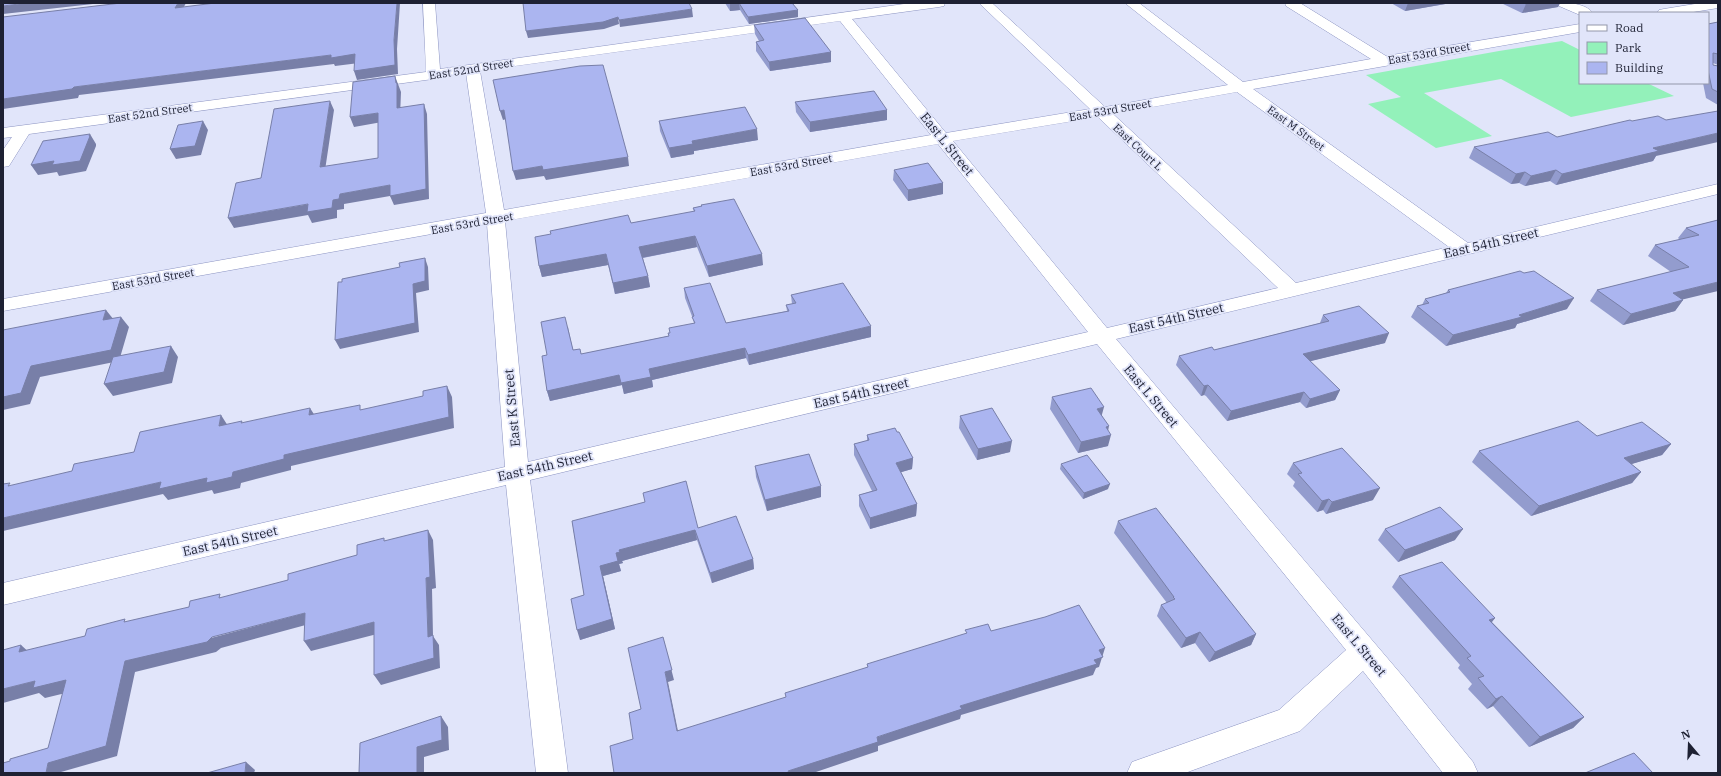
<svg xmlns="http://www.w3.org/2000/svg" width="1721" height="776" font-family="'IBM Plex Serif',serif">
	<rect width="100%" height="100%" fill="#e1e5fa"/>
	<path fill="#93f1ba" d="M1562 41 1580 50V83H1647L1674 96 1571 117 1501 79 1424 93 1492 136 1436 148 1368 104 1401 97 1366 75 1499 51Z"/>
	<g fill="none" stroke-linecap="round" stroke-linejoin="round">
		<g stroke="#8c94c2" stroke-width="1">
			<path id="minor" d="M423 3H435L440 69 911 3H945L944 6 939 7 852 19 946 133 1090 109 979 3H992L1105 107 1228 85 1125 3H1139L1243 82 1371 59 1286 6 1285 3H1300L1386 56 1580 24V32L1253 89 1468 243 1718 184V194L1116 339 1406 680 1473 762 1478 773H1443L1363 671 1300 731 1185 773H1127L1132 762 1279 710 1346 650 1097 344 530 480 568 773H536L506 485 3 605V583L505 467 487 224 3 311V299L486 213 466 73 433 79 29 134 9 166 3 167V150L12 137 3 138V128L426 72ZM840 21 931 135 504 210 480 71ZM1237 92 1449 247 1296 283 1113 114ZM1098 117 1278 288 1107 328 953 141ZM938 144 1088 332 528 462 505 221Z
				M1558 3C1569 3 1585 3 1593 13H1580V15L1559 6Z
				M1701 3H1718V8L1687 13H1657L1659 10 1664 9Z"/>
		</g>
		<use href="#minor" fill="#fff" fill-rule="evenodd"/>
	</g>
	<path fill="#939cce" d="M725 3H794V4L793 5 798 10V17L749 24 740 10 730 11Z
		M1391 3H1451L1405 11Z
		M1501 3H1560L1558 7 1522 13Z
		M1718 22V65L1713 63V65L1718 66V105L1706 98 1703 83H1708V24Z
		M754 25 831 52V62L770 71 756 51V42L759 41 755 34Z
		M795 102 887 110V120L810 132 796 112Z
		M659 121 758 140 694 151V154L671 158 660 131Z
		M1557 137 1656 156 1653 161 1556 185 1550 181 1525 186 1519 183 1511 184 1469 158 1474 147Z
		M894 170 943 183V194L908 201 893 180Z
		M701 205 763 265 709 277 697 247 643 258 648 276 650 287 615 294 608 265 542 277 539 266 551 234 631 223 694 212 693 208 702 206Z
		M1718 220 1682 300H1683L1675 311 1623 325 1590 301 1597 290 1671 272 1648 256 1655 245 1680 240 1678 238 1686 228Z
		M684 288 726 323 787 311 786 305 792 304 791 295 871 337 749 365 746 358 652 380 653 387 624 394 622 385 550 401 547 391V355L568 327 573 350 582 354 668 336 694 323 693 319 685 298Z
		M1448 290 1567 309 1517 324 1515 328 1446 346 1411 317 1417 306 1422 305 1425 299 1446 293Z
		M1323 315 1385 343 1310 361 1340 390 1335 400 1306 408 1300 402 1227 421 1206 396 1204 395 1201 396 1176 365 1179 356 1214 350 1320 323Z
		M1052 397 1102 416 1108 430V446L1078 453 1050 409Z
		M960 416 1010 452 977 460 959 428Z
		M897 432 913 458 912 469 901 472 917 504 916 516 870 529 859 506V495L872 491 854 455V444L867 441V435Z
		M1597 436 1671 444 1662 455 1631 464 1641 472 1632 483 1531 516 1472 462 1479 451Z
		M1293 463 1373 500 1326 514 1323 510 1317 512 1293 486 1295 482 1287 474Z
		M1061 464 1108 489 1083 499 1060 469Z
		M755 466 821 497 767 511 756 477Z
		M572 521 698 528 753 559 754 569 712 583 697 540 622 561 623 563 619 564 621 571 603 576 615 629 580 640 584 595Z
		M1118 521 1256 634 1251 645 1209 662 1195 643 1181 648 1157 616 1161 605 1167 603 1114 533Z
		M1385 529 1455 540 1398 562 1378 540Z
		M1399 576 1495 618 1492 622 1584 717 1573 728 1529 747 1493 706 1487 709 1468 689 1472 684 1458 668 1460 665 1392 587Z"/>
	<path fill="#787fa8" d="M27 3H102L3 14V6Z
		M178 3H186L179 16 175 8Z
		M397 3H400L397 49 398 74 357 80 354 71 394 40Z
		M739 3 740 10 730 11V4Z
		M1408 3H1451L1405 11Z
		M1534 3H1560L1558 7 1522 13 1526 4Z
		M692 9 693 17 620 27 619 20Z
		M798 10V17L749 24 748 17Z
		M618 17 619 24 604 29 528 38 526 31Z
		M831 52V62L770 71 769 62Z
		M355 54 359 63 335 66 334 64 79 95 78 98 3 109V99L74 87 331 55Z
		M395 76 401 92 400 117 397 108Z
		M330 101 334 110 324 177 320 167Z
		M424 104 427 114 429 199 394 205 390 196 344 204V209L337 210V218L312 223 308 215 234 228 228 218 333 200 340 194 390 185Z
		M504 110 506 119 503 120 500 111Z
		M887 110V120L810 132V122Z
		M378 113 382 122 354 127 350 117Z
		M203 121 208 130 201 155 176 159 170 149Z
		M757 129 758 140 694 151V154L671 158 669 148 692 141Z
		M1718 133V142L1656 156 1653 161 1556 185 1562 174 1653 148Z
		M90 134 96 144V146L86 171 59 176 57 172 38 175 31 165 89 136Z
		M628 157 629 166 546 180 544 176 516 180 513 171 542 166Z
		M1556 170 1550 181 1525 186 1531 176Z
		M1525 172 1519 183 1511 184 1516 174Z
		M943 183V194L908 201V190Z
		M695 236 697 247 641 258 639 247Z
		M606 254 608 265 542 277 539 266Z
		M762 254 763 265 709 277 707 266Z
		M425 258 428 267 429 290 416 293 419 332 340 349 335 340 413 284Z
		M648 276 650 287 615 294 613 283Z
		M1718 282V291L1664 304 1673 293Z
		M1574 298 1567 309 1517 324 1515 328 1446 346 1453 335 1519 315Z
		M1683 300 1675 311 1623 325 1631 314Z
		M106 310 114 320H103Z
		M121 317 129 327 119 361 40 377 30 404 3 410V397L31 366Z
		M871 326V337L749 365 748 355Z
		M1389 333 1385 343 1299 364 1303 354Z
		M171 346 178 357 172 383 113 396 104 384Z
		M745 348 746 358 652 380 653 387 624 394 622 385 550 401 547 391 619 375 649 369Z
		M1208 385 1204 395 1201 396 1204 386Z
		M447 386 452 397 454 428 291 466V470L241 483 240 488 214 494 212 490 168 500 163 494 3 531V518L161 482 233 472 284 455Z
		M1340 390 1335 400 1306 408 1310 399Z
		M1304 392 1300 402 1227 421 1231 411Z
		M1104 407 1101 418 1097 409Z
		M310 408 317 419 309 415Z
		M221 415 228 426H219Z
		M1109 426 1107 436 1111 435 1108 446 1078 453 1081 442 1106 427Z
		M1012 441 1010 452 977 460 978 449Z
		M1671 444 1662 455 1615 469 1624 458Z
		M913 458 912 469 895 474 896 463Z
		M1641 472 1632 483 1531 516 1539 506Z
		M1110 484 1108 489 1083 499 1084 493Z
		M821 486V497L767 511 765 500Z
		M1380 488 1373 500 1326 514 1332 502Z
		M1329 499 1323 510 1317 512 1322 501Z
		M917 504 916 516 870 529V518Z
		M1463 529 1455 540 1398 562 1405 550Z
		M428 530 433 540 436 588 432 589 433 636 439 645 440 668 381 685 374 675 428 637 426 578Z
		M695 530 697 540 622 561 623 563 619 564 621 571 603 576 615 629 580 640 577 630 600 566 616 553 619 550Z
		M753 559 754 569 712 583 710 573Z
		M305 613 313 623 221 648 216 652 135 672 117 756 61 772V773H46L48 763 125 661Z
		M1495 618 1486 629 1489 620Z
		M374 622 381 633 311 651 304 641Z
		M1200 632 1195 643 1181 648 1186 638Z
		M1256 634 1251 645 1209 662 1215 652Z
		M663 637 674 680 668 682 680 741 677 731 665 672Z
		M21 645 32 655 19 652Z
		M1105 648 1099 667 1096 668 1093 675 961 715 960 719 878 746V751L813 773H789L788 771 960 706 1094 660 1099 650Z
		M66 680 78 690 45 698 39 693 3 703V689L35 681Z
		M1502 696 1493 706 1487 709 1496 699Z
		M441 716 448 727 449 750 424 757V773H417V747Z
		M1584 717 1573 728 1529 747 1540 737Z
		M246 762 255 770 254 773H245Z"/>
	<path fill="#abb5f0" stroke="#787fa8" d="M3 3H27L3 6Z
		M121 3H178L175 8 215 3H397L394 40 395 65 354 71 355 54 331 58V55L74 87 72 89 3 99V17Z
		M523 3H689L692 9 619 20 618 17 603 22 526 31Z
		M729 3H738L730 4Z
		M739 3H792L798 10 748 17Z
		M1523 3H1534L1526 4Z
		M805 18 831 52 769 62 756 42 764 40 754 25Z
		M1718 22V54L1713 53V65L1718 66V92L1712 89 1708 70V24Z
		M603 65 628 157 543 170 542 166 513 171 504 110 500 111 493 80 580 66Z
		M395 76 396 83H397V108L424 104 426 189 390 196V185L340 194 339 199 333 200 332 208 307 212 308 204 228 218 236 183 261 178 274 109 330 101 320 167 378 158V113L350 117 353 82Z
		M874 91 887 110 810 122 795 102Z
		M745 107 757 129 692 141 693 144 669 148 659 121Z
		M1718 111V133L1653 148 1659 151 1562 174 1556 170 1531 176 1525 172 1516 174 1474 147 1548 132 1557 137 1630 120 1632 121 1658 116 1666 120Z
		M203 121 195 146 170 149 178 125Z
		M90 134 89 136H90L80 161 52 165 54 161 31 165 43 141Z
		M928 163 943 183 908 190 894 170Z
		M734 199 762 254 707 266 695 236 639 247 648 276 613 283 606 254 539 266 535 237 551 234 550 231 628 215 631 223 695 211 693 208 702 206 701 205Z
		M1718 220V282L1673 293 1683 300 1631 314 1597 290 1689 267 1655 245 1699 235 1686 228Z
		M425 258V281L413 284 415 323 335 340 338 282H342V279L400 267 399 263Z
		M1520 271 1524 273 1534 271 1574 298 1519 315 1522 317 1453 335 1417 306 1429 303 1425 299 1450 292 1448 290Z
		M710 283 726 323 789 311 786 305 796 303 791 295 843 283 871 326 748 355 745 348 649 369 651 377 621 383 619 375 547 391 542 356 547 355 541 322 565 317 573 350 580 349 581 354 669 336 668 333H670L669 328 695 323 692 317 694 316 684 288Z
		M1359 306 1389 333 1303 354 1340 390 1310 399 1304 392 1231 411 1210 387 1208 385 1204 386 1179 356 1212 347 1214 350 1329 321 1323 315Z
		M106 310 103 320 121 317 111 350 31 366 21 393 3 397V330Z
		M171 346 164 372 104 384 113 357Z
		M447 386 449 417 284 455V459L233 472 232 477 206 483 207 478 159 489 161 482 3 518V484L10 483 8 486 72 471 74 464 134 452 140 432 221 415 219 426 242 421 241 423 310 408 309 415 360 405V410L423 396V391Z
		M1091 388 1104 407 1097 409 1109 426 1106 427 1111 435 1081 442 1052 397Z
		M992 408 1012 441 978 449 960 416Z
		M1578 421 1597 436 1642 422 1671 444 1624 458 1641 472 1539 506 1479 451Z
		M895 428 897 432H899L913 458 896 463 917 504 870 518 859 495 877 490 854 444 869 440 867 435Z
		M1342 448 1380 488 1332 502 1329 499 1322 501 1298 474 1302 473 1293 463Z
		M809 454 821 486 765 500 755 466Z
		M1087 455 1110 484 1084 493 1061 464Z
		M686 481 698 528 736 516 753 559 710 573 695 530 619 550 620 552 616 553 618 561 600 566 612 619 577 630 571 599 584 595 572 521 645 502 643 493Z
		M1440 507 1463 529 1405 550 1385 529Z
		M1156 508 1256 634 1215 652 1200 632 1186 638 1161 605 1175 599 1173 597H1174L1118 521Z
		M428 530 430 577 426 578 428 637 433 635 434 658 374 675V622L304 641 305 613 212 637 207 642 125 661 106 746 48 763 46 773H3V763L10 761V759L48 748 66 680 33 688 35 681 3 689V650L21 645 19 652 85 636 87 629 125 619 124 622 189 607 190 601 220 594 219 598 288 580V574L357 555V545L384 538V541Z
		M1442 562 1495 618 1489 620 1584 717 1540 737 1502 696 1496 699 1478 678 1484 676 1467 658 1471 656 1399 576Z
		M1079 605 1105 648 1099 650 1103 657 1094 660 1097 664 960 706 962 709 877 737 878 742 788 771 789 773H614L610 746 633 739 629 713 641 709 628 648 663 637 672 670 665 672 677 731 786 697 785 693 868 667 867 664 967 633 965 630 988 624 991 631 1045 617Z
		M441 716 442 740 417 747V773H359L360 743Z
		M1634 753 1653 773H1585Z
		M246 762 245 773H207Z"/>
	<g text-anchor="middle" dominant-baseline="central" stroke-width="3.5" stroke-linejoin="round" paint-order="stroke">
		<g font-size="11" fill="#1e2133" stroke="#e1e5fa">
			<text transform="translate(1429 53) rotate(-10)">East 53rd Street</text>
			<text transform="translate(471 69) rotate(-9)">East 52nd Street</text>
			<text transform="translate(1110 110) rotate(-10)">East 53rd Street</text>
			<text transform="translate(150 113) rotate(-8)">East 52nd Street</text>
			<text transform="translate(1296 128) rotate(36)">East M Street</text>
			<text transform="translate(1138 147) rotate(43)">East Court L</text>
			<text transform="translate(791 165) rotate(-10)">East 53rd Street</text>
			<text transform="translate(472 223) rotate(-10)">East 53rd Street</text>
			<text transform="translate(153 279) rotate(-10)">East 53rd Street</text>
		</g>
		<g font-size="13" fill="#1e2133" stroke="#e1e5fa">
			<text transform="translate(947 144) rotate(51)">East L Street</text>
			<text transform="translate(1491 243) rotate(-13)">East 54th Street</text>
			<text transform="translate(1176 318) rotate(-13)">East 54th Street</text>
			<text transform="translate(861 393) rotate(-13)">East 54th Street</text>
			<text transform="translate(1151 396) rotate(50)">East L Street</text>
			<text transform="translate(512 408) rotate(-95)">East K Street</text>
			<text transform="translate(545 466) rotate(-13)">East 54th Street</text>
			<text transform="translate(230 541) rotate(-13)">East 54th Street</text>
			<text transform="translate(1359 645) rotate(50)">East L Street</text>
		</g>
	</g>
	<rect width="1721" height="776" fill="none" stroke="#1e2133" stroke-width="8"/>
	<rect x="1579" y="12" width="130" height="72" fill="#e1e5fa" stroke="#9397aa"/>
	<rect x="1587" y="25" width="20" height="6" fill="#ffffff" stroke="#9397aa"/>
	<text x="1615" y="32" font-size="12" fill="#1e2133">Road</text>
	<rect x="1587" y="42" width="20" height="12" fill="#93f1ba" stroke="#9397aa"/>
	<text x="1615" y="52" font-size="12" fill="#1e2133">Park</text>
	<rect x="1587" y="62" width="20" height="12" fill="#abb5f0" stroke="#9397aa"/>
	<text x="1615" y="72" font-size="12" fill="#1e2133">Building</text>
	<g transform="translate(1689 744) rotate(341)" stroke="#e1e5fa" stroke-width="3" paint-order="stroke">
	<path d="M0-3L7 15L0 10L-7 15Z" fill="#1e2133"/>
	<text y="-6" font-size="11" font-weight="bold" text-anchor="middle" fill="#1e2133">N</text>
	</g>
</svg>
